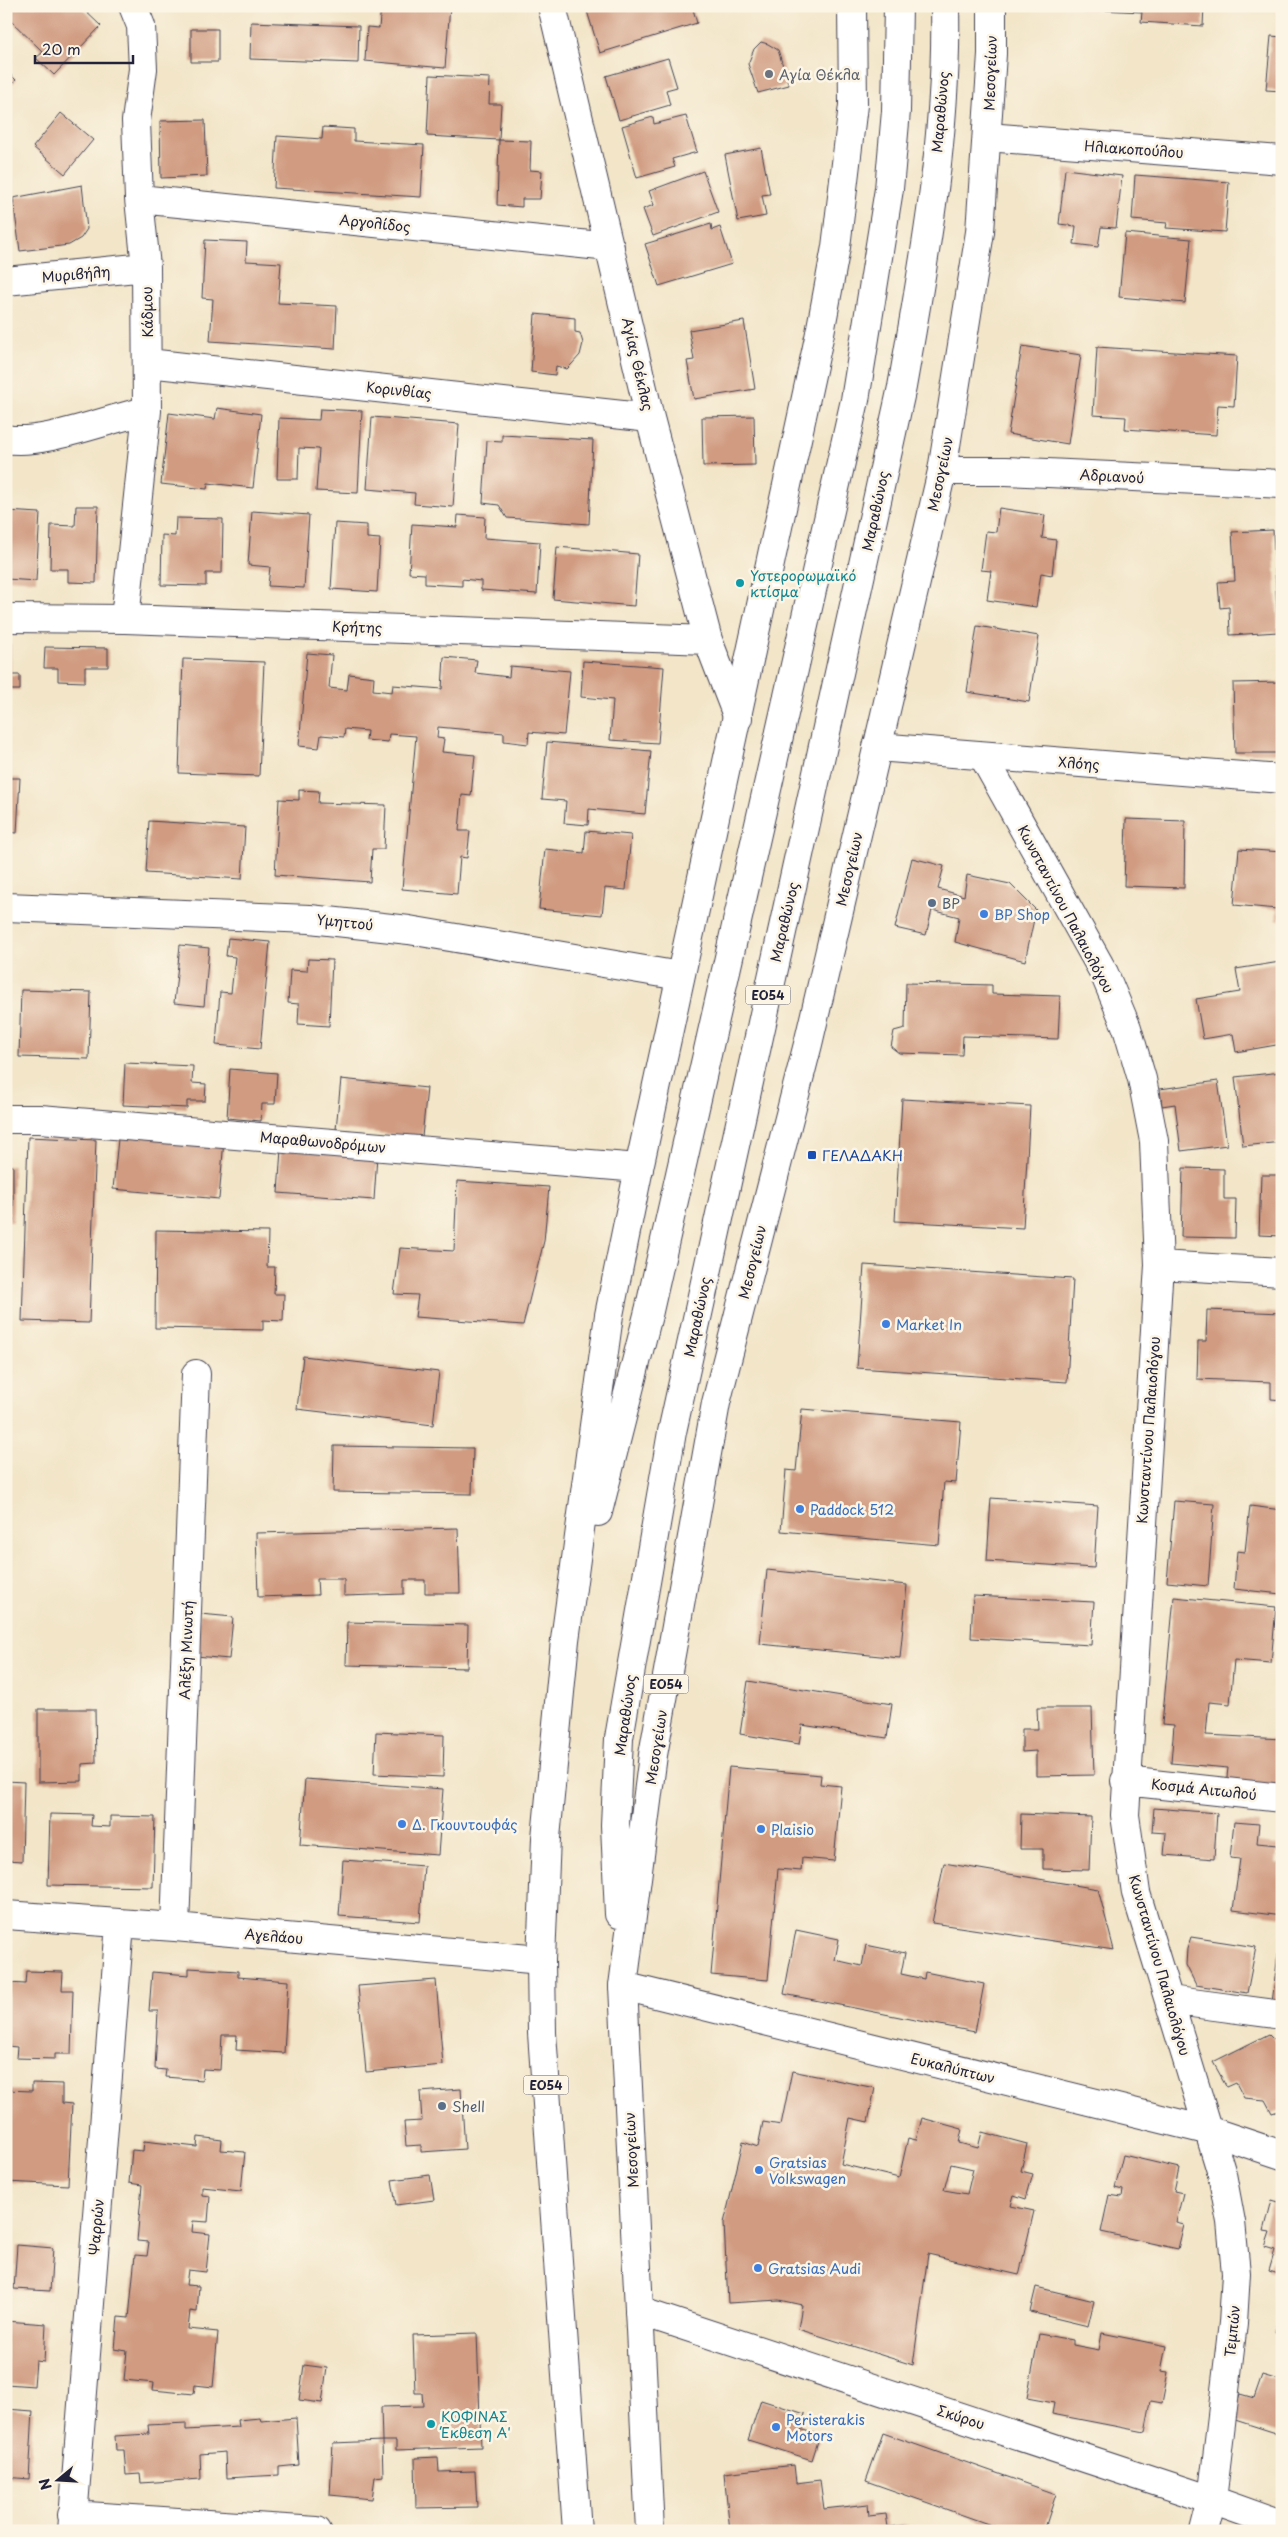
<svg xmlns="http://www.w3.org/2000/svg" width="1288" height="2537" font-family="'Playpen Sans',sans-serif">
	<rect width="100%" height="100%" fill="#fcf5e5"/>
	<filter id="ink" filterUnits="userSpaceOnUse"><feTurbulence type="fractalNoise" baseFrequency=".02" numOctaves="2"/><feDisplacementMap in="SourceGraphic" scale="10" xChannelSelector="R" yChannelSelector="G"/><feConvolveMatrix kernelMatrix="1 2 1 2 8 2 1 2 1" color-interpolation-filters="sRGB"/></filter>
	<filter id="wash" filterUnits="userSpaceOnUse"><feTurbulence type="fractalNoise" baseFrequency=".0096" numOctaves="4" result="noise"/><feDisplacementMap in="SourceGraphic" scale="20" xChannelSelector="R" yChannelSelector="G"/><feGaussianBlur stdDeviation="1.12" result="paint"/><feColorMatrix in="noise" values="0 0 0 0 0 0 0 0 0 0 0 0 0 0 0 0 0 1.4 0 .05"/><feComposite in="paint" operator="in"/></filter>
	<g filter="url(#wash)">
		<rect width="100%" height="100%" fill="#f2e5c8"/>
		<g id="blocks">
			<path fill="#d09b81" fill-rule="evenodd" d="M6 6H80L101 26 54 75 36 58 43 52 6 16Z
				M381 6H450L445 68 365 61 367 27 379 28Z
				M602 6H692L697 23 600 53 587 11Z
				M1080 6H1204L1203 26 1141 22 1142 12 1080 9Z
				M251 22 359 26 358 63 250 59Z
				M191 29H218V62H191Z
				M1271 36 1282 37V91L1266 90Z
				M761 42 768 44 778 50 789 85 758 93 748 64 754 49Z
				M668 58 677 87 666 90 670 105 619 120 606 76Z
				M6 70 16 80 6 90Z
				M430 75 490 78 489 104H501L499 140 427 136Z
				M61 113 93 140 65 174 33 147Z
				M686 116 697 152 672 159 675 167 637 178 622 126 653 117 654 124Z
				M205 120 207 176 161 178 160 121Z
				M323 127 354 129V141L424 145 421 197 274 188 277 136 322 139Z
				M499 140 531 141 530 170 542 171 540 199H522V207L497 205Z
				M761 148 770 194 762 195 766 216 738 221 725 155Z
				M1065 169 1122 176 1116 228 1101 227 1098 247 1074 244 1076 226 1059 224Z
				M703 171 718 212 653 236 643 209 654 205 649 191Z
				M1135 175 1229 182 1225 232 1166 228 1167 223 1132 220Z
				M82 185 87 229 81 238 69 245 20 251 13 198Z
				M711 224 712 230 720 227 732 264 659 286 645 244Z
				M1125 233 1191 239 1185 303 1119 297Z
				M205 240 247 242 246 261 281 263 278 303 337 306 335 349 210 341 213 299 202 298Z
				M535 314 575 318V332L580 333 583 343 580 355 572 364 567 369 556 366 555 375 531 372Z
				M744 321 755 389 694 399 687 361 694 360 689 330Z
				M1022 346 1081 355 1068 444 1008 434Z
				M1097 347 1237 356 1234 406 1218 405 1216 435 1125 429 1126 417 1093 415Z
				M217 408 261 414 253 488 208 483 207 489 161 484 169 413 215 419Z
				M320 409 362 411 358 493 316 491 319 449 299 448 298 479H277L279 418 319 420Z
				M754 416 755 465 703 466 702 417Z
				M372 417 459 424 453 507 414 504 415 493 367 489Z
				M502 435 593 440 589 524 507 518 499 505 483 503 487 441 502 442Z
				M76 506H98L96 583 68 582V569H50L51 525 75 526Z
				M999 508 1045 515 1042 538 1056 540 1052 575 1041 573 1036 607 987 600 991 571 981 570 986 531 996 532Z
				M6 511 40 513 36 581 6 579Z
				M252 511 309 515 304 588 268 586 270 567 248 565Z
				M458 515 485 517 484 538 540 542 537 594 481 590V581L462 579V586L425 584V574L409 573 412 524 457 527Z
				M176 518 223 519 222 573H206V586L161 585 162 535 175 536Z
				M335 523 367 525V538L380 539 377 592 331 589Z
				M1273 530 1278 632 1230 635 1229 607 1220 608 1218 582 1235 581 1232 532Z
				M557 547 638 554 634 606 553 599Z
				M977 626 1039 636 1029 702 967 692Z
				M6 644H11V675H20V690H6Z
				M45 647 108 648V667H85V682L58 681V668H44Z
				M307 653 332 655 329 688 347 690 349 674 374 677 373 690 392 692 393 685 442 689 444 657 477 660 475 673 509 677 510 666 570 671 564 735 529 732 528 744 504 741V733L438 727 437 738 444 739 442 752 475 755 471 796 462 795 459 831H470L467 858 460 857 457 894 402 889 416 736 389 734 388 742 366 740 367 731 345 729 344 737 321 735 319 748 299 746Z
				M183 659 264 662 259 776 179 773Z
				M583 661 664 667 658 743 610 740 613 700 581 697Z
				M1282 682 1281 753H1235L1233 683Z
				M547 742 651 751 645 814 589 809 588 825 564 823 566 801 542 799Z
				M6 778H20L17 833 6 832Z
				M299 790 319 791 318 803 386 805 384 849H372L370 882 275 875 279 799 299 800Z
				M1126 819 1185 821 1184 888 1124 886Z
				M149 821 245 827 242 879 146 873Z
				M586 831 631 835 626 890 605 888 602 915 539 909 545 849 584 853Z
				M1239 849 1282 852V920H1276L1277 909 1234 905Z
				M912 858 944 866 938 889 964 896 967 875 1010 884 1036 910 1025 961 955 942 959 917 932 910 926 935 895 928Z
				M228 938 270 942 260 1049 216 1045 220 992 231 993 235 957 226 956Z
				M180 945 209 948 204 1006 174 1003Z
				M308 959 332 960 329 1026 298 1024 299 1004 288 1003 290 970 307 971Z
				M1280 962 1282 1044 1236 1052 1233 1034 1203 1039 1196 999 1240 992 1236 969Z
				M906 983 992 985V994L1060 996 1058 1039 963 1036 962 1055 899 1053 891 1047 894 1031 905 1028Z
				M21 990 91 992 89 1059 19 1057Z
				M125 1063 193 1066 192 1083 206 1084 205 1101H187V1108L123 1105Z
				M230 1069 277 1073 275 1104H262L261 1121 227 1118Z
				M1282 1072V1142L1243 1146 1235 1077Z
				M341 1079 427 1088 422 1137 336 1129Z
				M1218 1081 1227 1145 1181 1151 1175 1104 1162 1106 1160 1089Z
				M902 1099 1030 1106 1023 1228 895 1221Z
				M119 1129 224 1140 219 1199 113 1189Z
				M28 1137 96 1140 89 1323 22 1321Z
				M281 1149 377 1156 374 1200 278 1193Z
				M6 1166H13V1222H6Z
				M1183 1168 1224 1169V1199H1236L1235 1238 1181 1237Z
				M1261 1175H1282V1236L1259 1235Z
				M457 1181 549 1187 544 1241 523 1325 415 1317 418 1295 394 1294 400 1248 454 1251Z
				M156 1230 268 1232 267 1267H275L274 1294H284L283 1321 263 1320V1330L155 1328Z
				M864 1265 1073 1279 1067 1382 857 1368Z
				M1207 1310 1282 1313V1400L1271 1399V1382L1197 1379 1198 1341H1206Z
				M303 1356 439 1372 433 1425 297 1409Z
				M802 1409 961 1422 956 1483 944 1482 939 1545 781 1531 786 1470 796 1471Z
				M334 1446 473 1448 472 1494 333 1492Z
				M991 1498 1098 1506 1094 1568 987 1561Z
				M1174 1501 1214 1504 1208 1586 1167 1582Z
				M1250 1506 1282 1510V1594L1234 1589 1237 1551 1245 1552Z
				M458 1528 460 1593H425V1580H404V1594L344 1596V1579H317L318 1595 258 1597 256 1533Z
				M767 1570 907 1585 900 1658 760 1644Z
				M973 1596 1094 1602 1091 1645 971 1638Z
				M1174 1597 1276 1607 1271 1663 1234 1660 1230 1704 1209 1702 1206 1735 1282 1739V1790L1226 1785 1228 1768 1171 1763 1174 1725 1162 1724Z
				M200 1614 233 1617 229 1659 196 1656Z
				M347 1622 468 1625 467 1668 346 1665Z
				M748 1681 892 1704 887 1738 802 1725 799 1744 740 1734Z
				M1037 1708H1092L1094 1775 1036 1776V1751L1022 1752V1729H1038Z
				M38 1709H95L96 1763 82 1764V1781L38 1782Z
				M376 1732 444 1735 443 1777 374 1774Z
				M729 1767 821 1775 820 1784 841 1786 834 1861 802 1858 801 1871 778 1869 768 1980 711 1975Z
				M305 1779 443 1789 438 1855 300 1845Z
				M6 1781 24 1782 22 1861 6 1860Z
				M1154 1808 1217 1813 1214 1859 1164 1855 1166 1833 1152 1832Z
				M50 1814 92 1815 91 1826 110 1827V1816L155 1817 153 1887 48 1885Z
				M1021 1814 1091 1817 1089 1870 1043 1869V1849H1020Z
				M1234 1822 1259 1824 1257 1843 1278 1845 1276 1863 1282 1864V1916L1233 1910 1240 1859 1230 1858Z
				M343 1860 424 1866 420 1922 339 1916Z
				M944 1863 1098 1889 1114 1950 932 1923Z
				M796 1930 839 1939 835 1960 862 1966 866 1945 905 1953 901 1974 924 1979 925 1972 984 1984 975 2032 784 1994Z
				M1191 1937 1256 1947 1247 1993 1196 1985 1186 1965 1187 1949Z
				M1278 1954 1282 1955V2004L1272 2003Z
				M189 1968 238 1971V1977L288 1981 284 2053 236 2050 237 2035H222L220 2070 203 2069 202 2080 165 2077 166 2070 155 2069 158 2011H149L152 1972 189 1975Z
				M26 1971 63 1972 62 1990H73L71 2054H55V2059L16 2058 17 2047 7 2046 8 1983 25 1984Z
				M436 1980 443 2065 366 2072 358 1986Z
				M1269 2034 1280 2045 1282 2044V2110L1272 2113 1265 2100 1244 2098 1236 2083 1227 2087 1213 2062Z
				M792 2071 875 2088 868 2122 850 2118 841 2164 899 2178 908 2138 916 2140 922 2118 962 2129 959 2143 978 2148 982 2132 1027 2144 1021 2171 1033 2174 1026 2199 1014 2195 1011 2206 1034 2211 1019 2275 928 2254 913 2365 798 2329 802 2305 779 2300 728 2303 724 2223 743 2142 758 2147 763 2122 781 2125ZM951 2164 973 2169 967 2194 944 2190Z
				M32 2083 62 2084V2103L72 2104 68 2185 6 2182V2090L32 2091Z
				M461 2089 465 2149 421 2152V2145L406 2146 404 2122 422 2121 420 2092Z
				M198 2137 222 2140 221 2150 245 2152 241 2191 202 2187V2195L210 2196 208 2222 193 2221 192 2232 210 2234 206 2272 188 2270 186 2285 199 2286 197 2312 190 2311 188 2329 218 2332 213 2387 195 2385 194 2394 153 2390 154 2383 124 2380 127 2351 115 2349 118 2317 129 2318 135 2255 147 2256 149 2242 137 2241 142 2185 129 2183 132 2150 143 2151 144 2141 197 2147Z
				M1123 2155 1179 2168 1174 2191 1183 2193 1176 2222 1184 2224 1178 2249 1101 2232 1109 2195 1122 2197 1123 2190 1115 2188Z
				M430 2175 434 2200 396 2205 392 2180Z
				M1272 2200 1282 2203V2275L1269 2271 1275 2250 1265 2247 1270 2232 1264 2231Z
				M17 2245 53 2248 50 2291 14 2289Z
				M1036 2287 1094 2301 1088 2326 1030 2312Z
				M1281 2310 1282 2311V2334L1274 2332Z
				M6 2321 46 2324 44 2362 36 2361 34 2386 6 2384Z
				M477 2333 481 2447 396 2450V2441H382L381 2407 423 2406 422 2393H415L413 2335Z
				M1102 2333 1166 2346 1161 2371 1168 2372 1162 2403 1151 2401 1145 2432 1052 2414 1054 2403 1027 2398 1039 2334 1073 2340V2345L1099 2350Z
				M304 2365 327 2368 322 2403 299 2400Z
				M1262 2375 1282 2381V2435L1232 2419 1240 2394 1254 2398Z
				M761 2400 805 2414 800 2429 820 2435 812 2460 748 2440Z
				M6 2409 33 2411 29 2479 6 2477Z
				M260 2418 261 2421 296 2418 299 2465 279 2467V2475L226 2478 225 2452 200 2454 201 2479 141 2483 140 2474 126 2475 124 2450H116L115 2436 149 2434 148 2425 186 2423V2430L239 2427 238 2420Z
				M883 2433 1056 2494 1044 2531H1008L866 2481Z
				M382 2441 383 2476 375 2477 372 2499 330 2495 333 2443Z
				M438 2457 439 2472 475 2471 477 2507 416 2508 415 2458Z
				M794 2465 796 2483 820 2480 824 2509 868 2504 869 2516 886 2514 888 2527 908 2525 909 2531H730L724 2473Z"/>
		</g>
	</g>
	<g filter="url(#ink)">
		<use href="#blocks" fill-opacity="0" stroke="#413f50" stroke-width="1"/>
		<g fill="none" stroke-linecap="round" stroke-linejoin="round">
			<g stroke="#413f50" stroke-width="30">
				<path id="street" d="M552 6 650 418 708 640 738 718
					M987 137 1282 160
					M139 199 610 247
					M6 281 146 267
					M148 363 650 418
					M6 439C43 446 108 418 147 411
					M942 471H1006L1282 484
					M6 618 125 619 708 640
					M125 619 147 411 146 267 139 199 136 121 143 69 141 26 133 6
					M983 756 1104 973 1127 1028 1142 1079 1154 1141 1159 1265 1125 1815 1136 1893 1222 2174 1231 2222 1236 2273 1233 2323 1212 2500 1204 2531
					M6 907 310 919 409 930 680 976
					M6 1119H40L639 1168
					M1159 1265 1282 1272
					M1125 1781 1282 1798
					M6 1915 175 1927 541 1960
					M175 1927 196 1374
					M623 1986 1210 2131 1282 2155
					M1169 2000 1282 2015
					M639 2311 1212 2500 1282 2525
					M72 2515 317 2531
					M72 2531 120 1924"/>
			</g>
			<g stroke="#413f50" stroke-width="30">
				<path id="secondary" d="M877 747 1282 779"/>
			</g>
			<g stroke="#413f50" stroke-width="30">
				<path id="primary" d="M598 1512 649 1311 855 400 889 189 896 111 898 6
					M619 1914 615 1825 619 1738 672 1432 902 387C924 262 948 134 945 6
					M577 2531 542 2033 541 1960 546 1838 565 1640 609 1315 639 1168 820 333 836 247 853 105 852 6
					M650 2531 623 1986 653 1755 716 1403 808 1044 942 471 980 232 992 54V6"/>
			</g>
			<use href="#street" stroke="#fff" stroke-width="28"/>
			<use href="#secondary" stroke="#fff" stroke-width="28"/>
			<use href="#primary" stroke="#fff" stroke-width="28"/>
		</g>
	</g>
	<circle fill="#6b7280" stroke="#fcf5e5" stroke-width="2" cx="769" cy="74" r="5"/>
	<g fill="#0f9aa8" stroke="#fcf5e5" stroke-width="2">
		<circle cx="740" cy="583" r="5"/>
		<circle cx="431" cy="2424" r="5"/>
	</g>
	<g fill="#5c6f8a" stroke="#fcf5e5" stroke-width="2">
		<circle cx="932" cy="903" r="5"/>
		<circle cx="442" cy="2106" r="5"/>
	</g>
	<g fill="#3f7fe0" stroke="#fcf5e5" stroke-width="2">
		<circle cx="984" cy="914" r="5"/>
		<circle cx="886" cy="1324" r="5"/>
		<circle cx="800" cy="1509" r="5"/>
		<circle cx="402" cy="1824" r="5"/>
		<circle cx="761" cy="1829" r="5"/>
		<circle cx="759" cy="2170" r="5"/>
		<circle cx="758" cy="2268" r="5"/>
		<circle cx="776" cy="2427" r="5"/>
	</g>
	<rect fill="#1a4fb4" stroke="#fcf5e5" stroke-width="2" x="807" y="1150" width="10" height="10" rx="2.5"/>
	<g text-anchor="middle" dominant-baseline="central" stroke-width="5" stroke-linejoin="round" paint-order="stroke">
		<g fill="#fcf5e5" stroke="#63616e" stroke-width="1">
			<rect x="745.5" y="985.5" width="45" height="19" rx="4"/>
			<rect x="643.5" y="1674.5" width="45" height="19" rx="4"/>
			<rect x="523.5" y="2075.5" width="45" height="19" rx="4"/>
		</g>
		<g font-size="12" font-weight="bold" fill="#22223b">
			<text x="768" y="995">ΕΟ54</text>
			<text x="666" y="1684">ΕΟ54</text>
			<text x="546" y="2085">ΕΟ54</text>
		</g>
		<g font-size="14" fill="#22223b" stroke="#fcf5e5">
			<text transform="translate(990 73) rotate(-88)">Μεσογείων</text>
			<text transform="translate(940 112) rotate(-85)">Μαραθώνος</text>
			<text transform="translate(1134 149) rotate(4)">Ηλιακοπούλου</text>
			<text transform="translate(375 223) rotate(6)">Αργολίδος</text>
			<text transform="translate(76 274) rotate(-5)">Μυριβήλη</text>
			<text transform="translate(147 312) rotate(-91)">Κάδμου</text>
			<text transform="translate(638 364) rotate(77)">Αγίας Θέκλας</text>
			<text transform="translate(399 390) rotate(6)">Κορινθίας</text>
			<text transform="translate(940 474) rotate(-78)">Μεσογείων</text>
			<text transform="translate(1112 476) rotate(3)">Αδριανού</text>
			<text transform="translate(875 511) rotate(-78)">Μαραθώνος</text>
			<text transform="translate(357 627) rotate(2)">Κρήτης</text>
			<text transform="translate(1079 763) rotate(4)">Χλόης</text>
			<text transform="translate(849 869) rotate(-77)">Μεσογείων</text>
			<text transform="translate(1066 909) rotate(62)">Κωνσταντίνου Παλαιολόγου</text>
			<text transform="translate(345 922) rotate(6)">Υμηττού</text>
			<text transform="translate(784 922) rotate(-77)">Μαραθώνος</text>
			<text transform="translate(323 1142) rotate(5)">Μαραθωνοδρόμων</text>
			<text transform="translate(752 1262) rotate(-76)">Μεσογείων</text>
			<text transform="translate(697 1317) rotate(-78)">Μαραθώνος</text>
			<text transform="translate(1148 1430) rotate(-86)">Κωνσταντίνου Παλαιολόγου</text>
			<text transform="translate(186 1650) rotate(-88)">Αλέξη Μινωτή</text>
			<text transform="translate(625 1715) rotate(-82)">Μαραθώνος</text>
			<text transform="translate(656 1747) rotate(-81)">Μεσογείων</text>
			<text transform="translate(1204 1789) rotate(6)">Κοσμά Αιτωλού</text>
			<text transform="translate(274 1936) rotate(5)">Αγελάου</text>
			<text transform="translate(1160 1965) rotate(74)">Κωνσταντίνου Παλαιολόγου</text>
			<text transform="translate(953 2068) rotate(14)">Ευκαλύπτων</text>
			<text transform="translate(631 2150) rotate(-93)">Μεσογείων</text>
			<text transform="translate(96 2227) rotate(-85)">Ψαρρών</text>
			<text transform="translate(1232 2331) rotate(-84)">Τεμπών</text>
			<text transform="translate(961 2417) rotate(18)">Σκύρου</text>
		</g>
		<g font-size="14" fill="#5b616d" stroke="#fcf5e5" text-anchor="start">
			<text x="779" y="74">Αγία Θέκλα</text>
		</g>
		<g font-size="14" fill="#0d838f" stroke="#fcf5e5" text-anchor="start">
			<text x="750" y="575">Υστερορωμαϊκό<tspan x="750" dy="16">κτίσμα</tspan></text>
			<text x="441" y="2416">ΚΟΦΙΝΑΣ<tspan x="441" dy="16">Έκθεση Α'</tspan></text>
		</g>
		<g font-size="14" fill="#4e5e75" stroke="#fcf5e5" text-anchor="start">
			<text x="942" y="903">BP</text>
			<text x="452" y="2106">Shell</text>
		</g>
		<g font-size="14" fill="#366cbe" stroke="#fcf5e5" text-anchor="start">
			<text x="994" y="914">BP Shop</text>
			<text x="896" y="1324">Market In</text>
			<text x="810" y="1509">Paddock 512</text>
			<text x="412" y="1824">Δ. Γκουντουφάς</text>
			<text x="771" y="1829">Plaisio</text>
			<text x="769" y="2162">Gratsias<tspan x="769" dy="16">Volkswagen</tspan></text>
			<text x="768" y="2268">Gratsias Audi</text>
			<text x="786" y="2419">Peristerakis<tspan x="786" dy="16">Motors</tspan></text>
		</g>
		<g font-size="14" fill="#164399" stroke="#fcf5e5" text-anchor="start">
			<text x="822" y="1155">ΓΕΛΑΔΑΚΗ</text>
		</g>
	</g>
	<rect width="1288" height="2537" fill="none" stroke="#fcf5e5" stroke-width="25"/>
	<g transform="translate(58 2480) rotate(252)" stroke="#fcf5e5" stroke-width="4" paint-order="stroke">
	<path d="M0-4L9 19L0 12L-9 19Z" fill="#22223b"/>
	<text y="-8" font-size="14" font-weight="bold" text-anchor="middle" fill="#22223b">N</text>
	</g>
	<path d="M35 55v8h98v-8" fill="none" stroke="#22223b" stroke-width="2.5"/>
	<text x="42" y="55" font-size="15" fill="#22223b" stroke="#fcf5e5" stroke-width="4" paint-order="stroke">20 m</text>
</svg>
